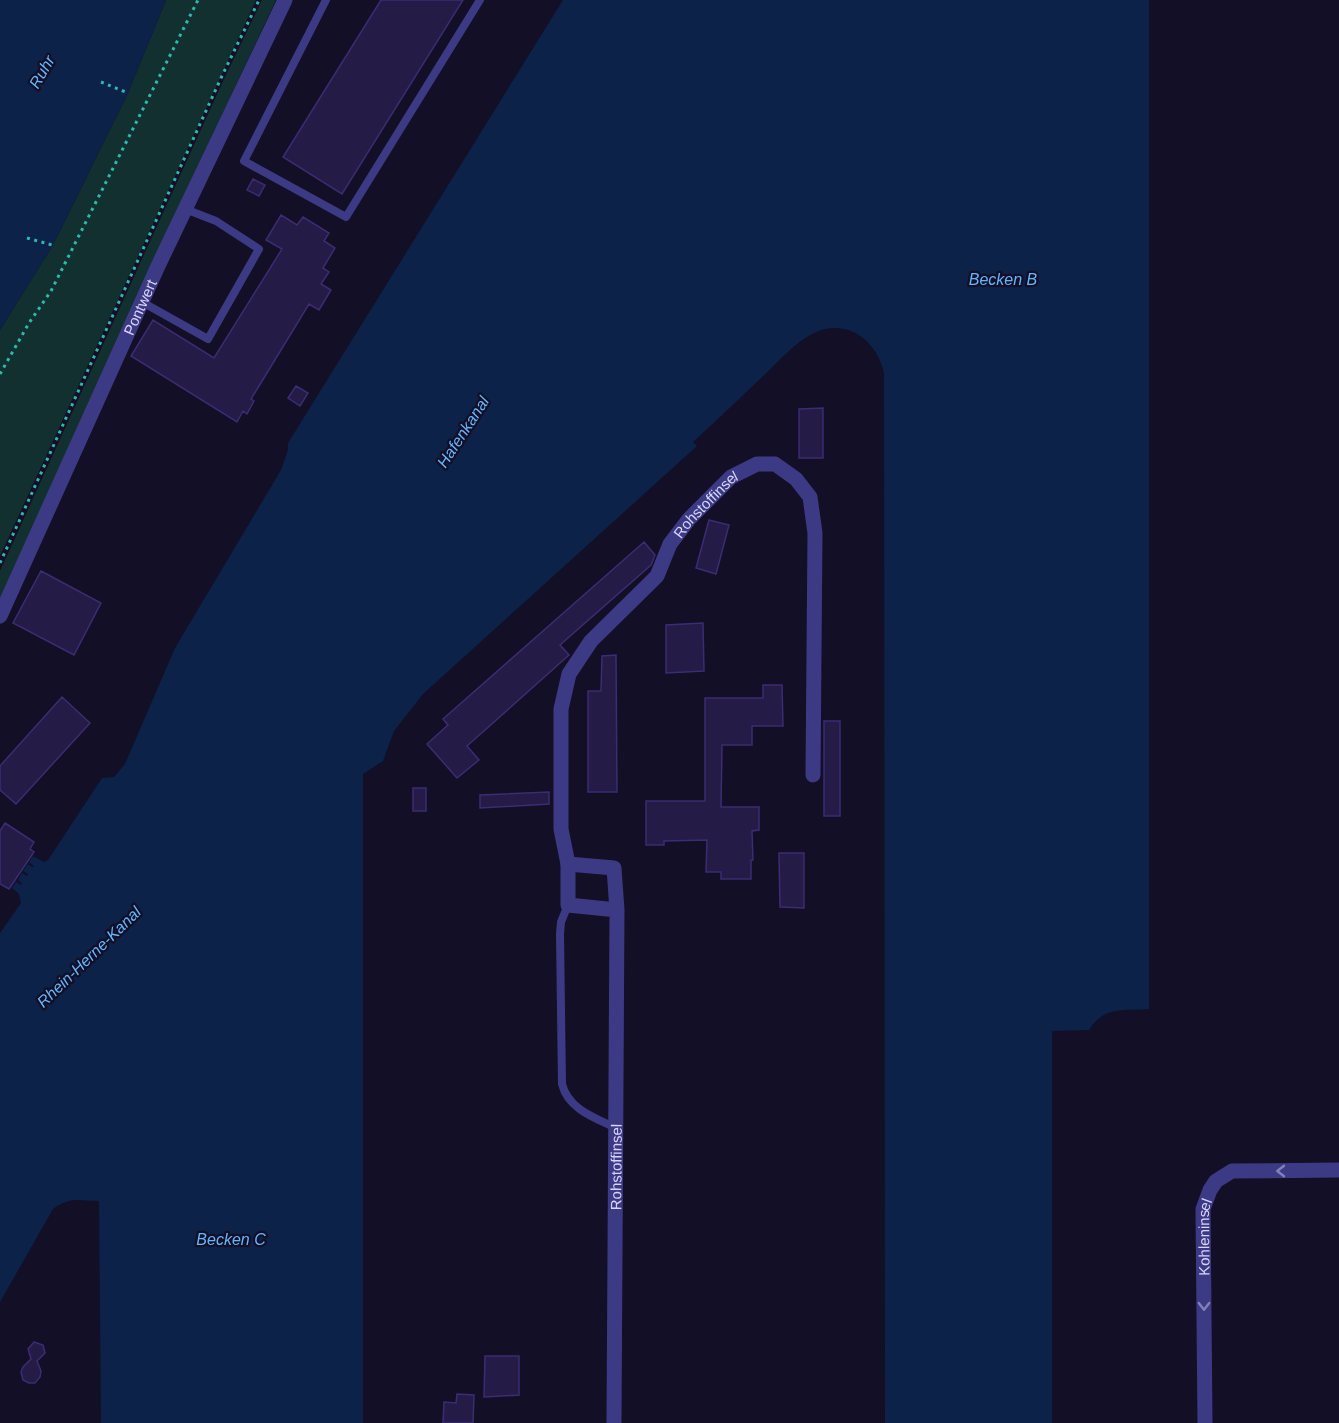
<svg xmlns="http://www.w3.org/2000/svg" width="1339" height="1423" font-family="Arial,sans-serif">
	<rect width="100%" height="100%" fill="#130f26"/>
	<path fill="#12302f" d="M166 0H256L0 556V330L53 245 128 93Z
		M262 0H276L152 263 0 600V571L224 79Z"/>
	<path fill="#0c2248" d="M0 0H166L128 93 53 245 0 330Z
		M563 0H1149V1009C1124 1011 1103 1006 1089 1030L1052 1031V1423H885L884 373C878 346 856 323 825 329 800 335 779 362 760 379 738 400 716 421 693 442L697 446 423 694 394 731 383 761 363 774V1423H101L99 1201C79 1201 71 1196 53 1209L0 1302V933L21 903 19 894 12 888 16 882 21 885 22 883 18 880 22 873 27 876 28 874 23 871 28 864 32 867 34 866 29 862 33 856 44 862 48 860 102 778 114 777 125 764 175 648 281 470 288 450V443Z"/>
	<path fill="#241b47" stroke="#3b2d73" stroke-width="1.5" d="M381 0H463L342 194 283 157Z
		M253 179 265 185 259 196 247 190Z
		M281 215 297 225 303 217 329 233 324 241 335 248 323 268 329 272 321 284 331 290 319 310 309 304 259 386 251 399 254 401 247 414 243 411 237 422 131 356 153 320 214 358 282 249 266 240Z
		M296 386 308 393 300 406 288 398Z
		M823 408V458H799V409Z
		M709 520 729 525 716 574 696 568Z
		M644 542 655 555 651 565 560 645 569 655 467 746 479 760 457 778 427 744 448 725 443 719Z
		M41 571 101 603 74 655 13 623Z
		M703 623 704 671 666 673V625Z
		M616 655 617 792H588V691H601L602 656Z
		M763 685H782L783 726H752V745H722L721 807H759V830L752 831 753 860H751V879H721V872H706L707 840 664 841V845H646V801H705V698H763Z
		M62 697 90 723 16 804 0 790V766Z
		M824 721H840V816H824Z
		M413 788H426V811H413Z
		M549 792V804L480 808V795Z
		M5 823 34 842 30 849 34 852 9 889 0 884V831Z
		M779 853H804V908L780 907Z
		M34 1342 43 1345 45 1353 37 1361 41 1371 40 1377 35 1383H29L23 1380 21 1372 23 1367 31 1359 28 1349Z
		M485 1356H519V1395L484 1397Z
		M457 1394 474 1395 473 1423H443L444 1402 456 1403Z"/>
	<g fill="none" stroke-linecap="round" stroke-linejoin="round">
		<path stroke="#2fb8b0" stroke-width="3" stroke-dasharray="3 4.5" stroke-linecap="butt" d="M101 82 128 93
			M27 238 52 245
			M0 374 29 323 51 291 198 0
			M0 563 221 78 259 0"/>
		<path stroke="#3d3a85" stroke-width="8" d="M326 0 244 161 346 217 480 0
			M142 302 208 339 259 249 216 221 185 209
			M568 905 561 922 560 934 562 1084C568 1109 595 1118 616 1128"/>
		<g stroke="#3d3a85" stroke-width="15">
			<path id="s1" d="M0 616 158 266 285 0"/>
			<path id="s2" d="M568 864 561 829V709L569 674 591 641 657 576 670 544 689 519 731 477 757 464H775L796 479 810 497 815 533 813 775"/>
			<path id="s3" d="M614 1423 617 910 614 868 568 864V905L617 910"/>
			<path id="s4" d="M1205 1423 1203 1209 1210 1190 1216 1181 1232 1171 1339 1170"/>
		</g>
	</g>
	<defs><path id="oneway-chevron" d="M-2-3.5L2.5 0L-2 3.5" fill="none" stroke-width="1.6" stroke-linecap="round" stroke-linejoin="round" transform="scale(1.5)"/></defs>
	<g stroke="#837fbc">
		<use href="#oneway-chevron" transform="translate(1281 1171) rotate(180)"/>
		<use href="#oneway-chevron" transform="translate(1204 1306) rotate(90)"/>
	</g>
	<g text-anchor="middle" dominant-baseline="central" stroke-width="4.5" stroke-linejoin="round" paint-order="stroke">
		<g font-size="15" fill="#d9d4ff" stroke="#130f26">
			<text stroke="none"><textPath href="#s1" startOffset="339">Pontwert</textPath></text>
			<text stroke="none"><textPath href="#s2" startOffset="412">Rohstoffinsel</textPath></text>
			<text stroke="none"><textPath href="#s3" startOffset="256">Rohstoffinsel</textPath></text>
			<text stroke="none"><textPath href="#s4" startOffset="186">Kohleninsel</textPath></text>
		</g>
		<g font-size="16" font-style="italic" fill="#62b6ff" stroke="#130f26">
			<text transform="translate(42 72) rotate(-60)">Ruhr</text>
			<text x="1003" y="279">Becken B</text>
			<text transform="translate(463 432) rotate(-57)">Hafenkanal</text>
			<text transform="translate(89 957) rotate(-44)">Rhein-Herne-Kanal</text>
			<text x="231" y="1239">Becken C</text>
		</g>
	</g>
</svg>
